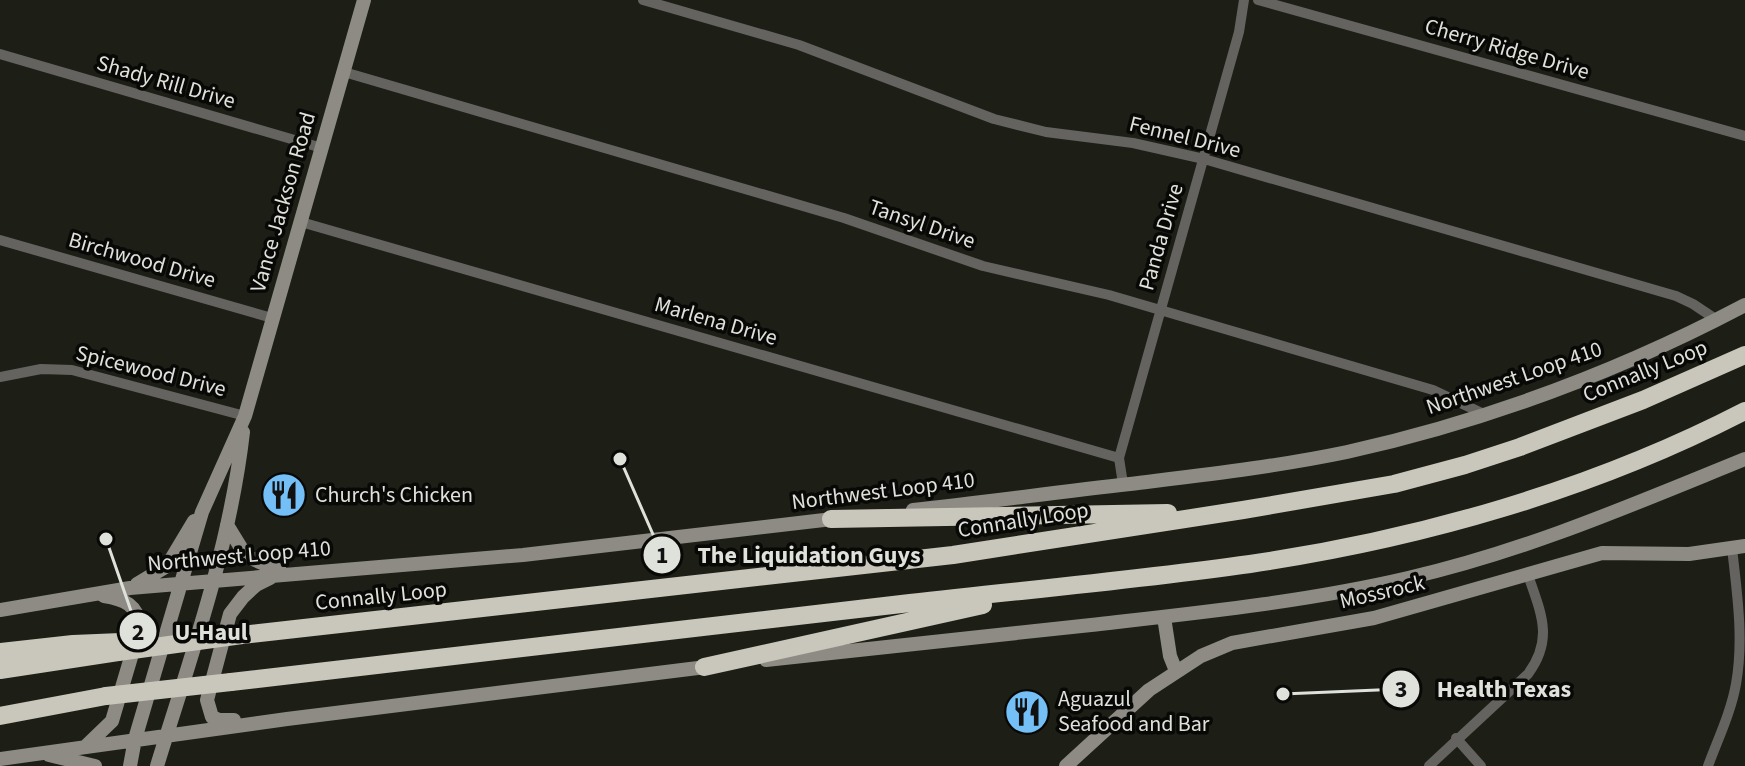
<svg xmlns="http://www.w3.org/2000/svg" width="1745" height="766" font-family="'Source Sans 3',sans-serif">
	<rect width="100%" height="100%" fill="#1d1f17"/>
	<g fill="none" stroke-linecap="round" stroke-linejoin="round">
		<path stroke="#65635f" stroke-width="10" d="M643 0 799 45 994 119 1046 132 1133 143 1204 159 1676 296 1693 304 1717 320
			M1258 0 1745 136
			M0 54 322 148
			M344 72 844 218 983 266 1109 295 1433 390 1486 415
			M301 222 1119 458
			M0 240 272 318
			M0 377 41 369 72 370 245 416
			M1123 484 1119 458 1239 32 1244 0
			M1456 738 1481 766
			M1429 766 1528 674C1554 639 1541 613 1528 575
			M1708 766C1718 739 1731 712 1736 684 1744 639 1737 593 1732 548"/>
		<path stroke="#8d8b84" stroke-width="14" d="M913 510C986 502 1058 492 1130 484 1203 475 1275 467 1347 452 1486 421 1620 371 1745 305
			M227 525 246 556 280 571
			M137 584 167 566 194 521
			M0 610 130 588 523 555 841 518
			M1164 617 1170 656 1176 671
			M766 660C874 649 983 636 1091 625 1197 613 1305 602 1408 578 1526 551 1634 504 1745 459
			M234 720H219L212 717 207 700 230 614 243 597 256 585 270 578
			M86 746 112 721 140 627C138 605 124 599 104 596
			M49 755 95 766
			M0 759 287 719 714 666
			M130 766 135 739 202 512 245 416 364 0
			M157 766C191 656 230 547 243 432
			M1066 766 1149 690 1201 656 1232 643 1374 618 1602 553 1689 554 1745 546"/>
		<path stroke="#c9c6bb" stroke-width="18" d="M831 519 1168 513
			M242 635 953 555 1243 510 1394 484 1465 465 1520 447 1643 400 1745 355
			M0 652 73 644 121 642
			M704 667 983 605
			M0 670 118 652
			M231 682C458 656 684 629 910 603 1024 590 1137 580 1250 564 1420 539 1592 490 1745 411
			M0 716 106 696"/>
		<path stroke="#c9c6bb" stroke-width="18" d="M118 652 242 635
			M106 696 231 682"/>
	</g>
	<defs>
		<g id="restaurant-disc" transform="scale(2.3)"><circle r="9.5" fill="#74c0f6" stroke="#080806"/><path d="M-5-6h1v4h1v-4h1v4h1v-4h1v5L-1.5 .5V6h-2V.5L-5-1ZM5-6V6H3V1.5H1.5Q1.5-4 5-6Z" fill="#111"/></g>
	</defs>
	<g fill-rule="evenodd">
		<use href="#restaurant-disc" x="284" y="495"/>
		<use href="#restaurant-disc" x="1027" y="712"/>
	</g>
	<g text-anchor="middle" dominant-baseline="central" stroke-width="7" stroke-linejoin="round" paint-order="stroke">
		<g font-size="22" fill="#dfe1db" stroke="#080806">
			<text transform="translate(1507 49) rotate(16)">Cherry Ridge Drive</text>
			<text transform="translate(166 82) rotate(16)">Shady Rill Drive</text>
			<text transform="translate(1185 137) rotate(14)">Fennel Drive</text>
			<text transform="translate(283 202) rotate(-74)">Vance Jackson Road</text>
			<text transform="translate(922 224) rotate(19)">Tansyl Drive</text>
			<text transform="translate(1161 237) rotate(-74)">Panda Drive</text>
			<text transform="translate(142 260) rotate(16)">Birchwood Drive</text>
			<text transform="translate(716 321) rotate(16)">Marlena Drive</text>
			<text transform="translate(151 371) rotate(14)">Spicewood Drive</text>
			<text transform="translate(1645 371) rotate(-22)">Connally Loop</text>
			<text transform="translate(1514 378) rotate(-19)">Northwest Loop 410</text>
			<text transform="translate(883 491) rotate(-7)">Northwest Loop 410</text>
			<text transform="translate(1023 520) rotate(-9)">Connally Loop</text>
			<text transform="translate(239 556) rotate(-5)">Northwest Loop 410</text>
			<text transform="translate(1382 592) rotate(-13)">Mossrock</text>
			<text transform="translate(381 596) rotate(-6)">Connally Loop</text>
		</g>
		<g font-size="22" fill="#dfe1db" stroke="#080806" text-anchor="start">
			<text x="315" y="495">Church's Chicken</text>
			<text x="1058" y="699">Aguazul<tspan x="1058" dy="25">Seafood and Bar</tspan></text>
		</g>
	</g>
	<path fill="none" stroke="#dfe1db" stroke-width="3" d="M620 459L662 555M106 539L138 631M1283 694L1401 689"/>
	<g fill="#dfe1db" stroke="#080806" stroke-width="3">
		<circle cx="620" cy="459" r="8"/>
		<circle cx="106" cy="539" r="8"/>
		<circle cx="1283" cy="694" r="8"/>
		<circle cx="662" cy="555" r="20"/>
		<circle cx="138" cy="631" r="20"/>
		<circle cx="1401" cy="689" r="20"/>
	</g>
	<g font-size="24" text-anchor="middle" font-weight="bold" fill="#111">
		<text x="662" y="563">1</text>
		<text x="138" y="640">2</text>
		<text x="1401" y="697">3</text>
	</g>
	<g font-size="24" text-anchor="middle" font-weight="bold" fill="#dfe1db" stroke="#080806" stroke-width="7" stroke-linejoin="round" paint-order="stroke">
		<text x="809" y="563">The Liquidation Guys</text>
		<text x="211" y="640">U-Haul</text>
		<text x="1504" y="697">Health Texas</text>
	</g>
</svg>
